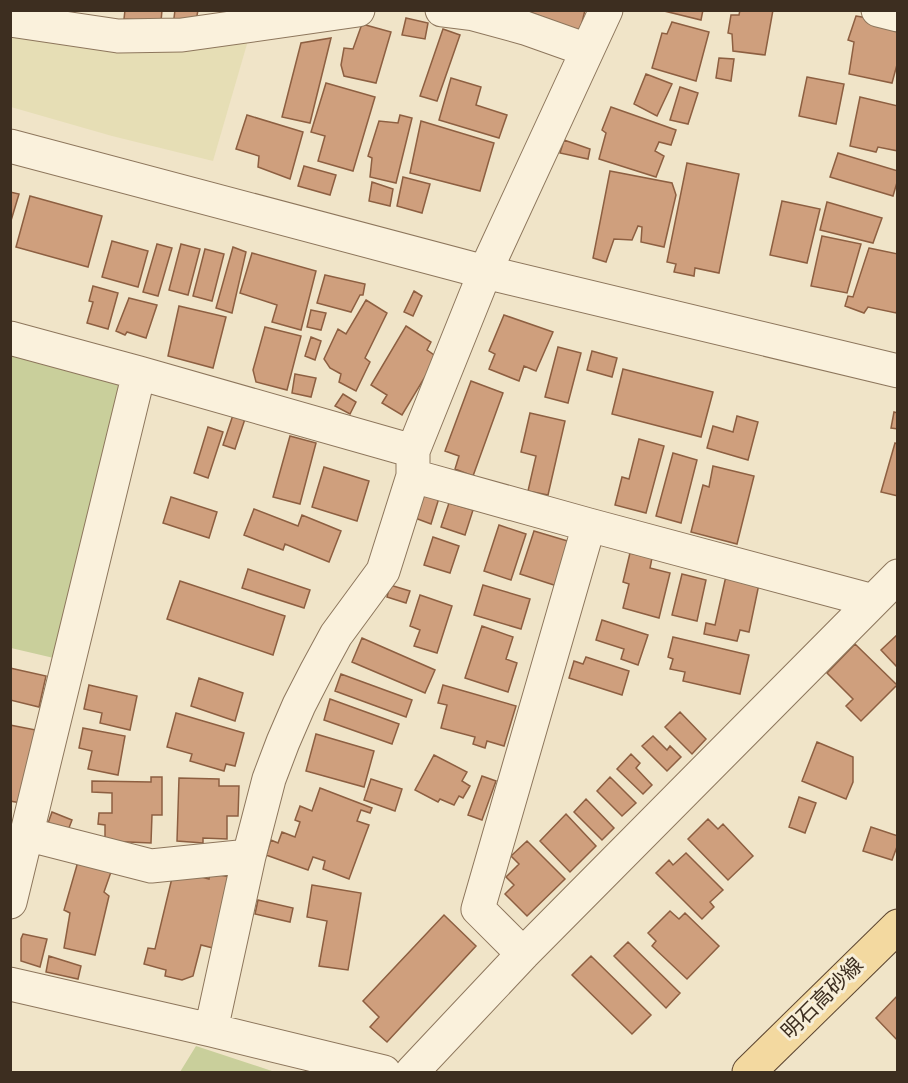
<svg xmlns="http://www.w3.org/2000/svg" width="908" height="1083" font-family="Spectral,'Noto Sans JP',serif">
	<rect width="100%" height="100%" fill="#f0e4c8"/>
	<path fill="#e6deb5" d="M11 28 244 36 247 44 213 161 112 136 11 107Z"/>
	<path fill="#c9cf9b" d="M10 348 115 377 124 395 58 659 11 648Z
		M196 1046 275 1072H180Z"/>
	<path fill="#cf9f7d" stroke="#8d5f41" stroke-width="1.5" d="M125 10H162L161 22 124 19Z
		M175 10H198L195 27 173 26Z
		M524 10H585L580 31Z
		M660 10H703L701 20Z
		M740 10H773L765 55 733 51 732 34 728 33 731 15H739Z
		M856 16 898 23V61L892 83 849 74 854 42 848 40Z
		M406 18 428 23 425 39 402 35Z
		M672 22 709 32 696 81 652 68 662 33 667 34Z
		M362 24 391 32 376 83 344 76 341 65 344 48 353 49Z
		M443 29 460 35 437 101 420 96Z
		M331 38 310 123 282 117 301 43Z
		M719 58 734 59 731 81 716 78Z
		M646 74 672 84 657 116 634 104Z
		M807 77 844 84 836 124 799 116Z
		M451 78 481 87 476 105 507 115 499 138 439 120Z
		M326 83 375 97 353 171 318 161 325 136 311 132Z
		M680 87 698 93 688 124 670 120Z
		M860 97 898 106V151L878 147 876 152 850 146Z
		M611 107 676 130 671 145 659 142 655 151 664 156 656 177 599 159 606 133 602 130Z
		M247 115 303 132 290 179 258 167 259 156 236 149Z
		M400 115 412 118 396 183 370 177 372 158 368 156 379 121 398 123Z
		M421 121 494 143 480 191 410 173Z
		M564 140 590 149 588 159 560 153Z
		M838 153 898 171V179L893 196 830 177Z
		M687 163 739 174 719 273 695 268 694 276 674 272 676 264 667 262Z
		M304 166 336 175 330 195 298 186Z
		M610 171 672 183 676 195 664 247 641 242 642 227 638 226 632 240 614 239 606 262 593 258Z
		M403 177 430 184 422 213 397 206Z
		M372 182 393 189 390 206 369 201Z
		M10 192 19 194 10 224Z
		M30 196 102 216 88 267 16 247Z
		M782 201 820 209 807 263 770 255Z
		M827 202 882 218 873 243 820 230Z
		M822 236 861 244 847 293 811 286Z
		M112 241 148 251 138 287 102 277Z
		M157 244 172 248 158 296 143 292Z
		M181 244 200 249 188 295 169 290Z
		M233 247 246 252 232 313 216 308Z
		M869 248 898 254V308L896 313 868 307 864 313 845 306 848 296 853 297Z
		M205 249 224 254 212 301 193 296Z
		M252 253 316 271 301 330 272 322 277 305 240 293Z
		M325 275 365 284 363 295H360L351 312 317 303Z
		M93 286 118 293 108 329 87 323 93 302 89 301Z
		M414 291 422 296 413 316 404 312Z
		M129 298 157 305 146 338 127 332 125 335 116 331Z
		M366 300 387 313 365 358 370 362 356 391 339 382 341 374 330 368 324 359 338 329 346 334Z
		M179 306 226 317 213 368 168 356Z
		M311 310 326 313 321 330 307 327Z
		M504 315 553 332 536 371 524 366 519 381 489 369 495 354 489 351Z
		M406 326 431 342 427 350 437 357 402 415 382 403 387 395 371 385Z
		M265 327 301 336 287 390 256 382 253 370Z
		M311 337 321 341 315 360 305 356Z
		M558 347 581 353 568 403 545 397Z
		M592 351 617 358 612 377 587 370Z
		M623 369 713 392 701 437 612 414Z
		M295 374 316 378 311 397 292 393Z
		M471 381 503 393 473 476 455 469 459 456 445 451Z
		M343 394 356 402 350 414 335 406Z
		M894 412 898 413V429L891 428Z
		M530 413 565 421 548 495 528 491 536 456 521 452Z
		M233 415 245 419 235 449 223 445Z
		M737 416 758 422 748 460 707 448 713 426 733 432Z
		M208 427 223 432 208 478 194 473Z
		M290 436 316 443 300 504 273 497Z
		M639 439 664 446 646 513 615 505 622 477 629 479Z
		M895 443 898 444V496L881 492Z
		M673 453 697 460 681 523 656 516Z
		M713 466 754 476 737 544 691 532 703 485 709 487Z
		M324 467 369 481 357 521 312 507Z
		M424 493 439 498 431 524 415 518Z
		M171 497 217 512 209 538 163 523Z
		M449 503 473 510 465 535 441 527Z
		M254 509 298 526 302 515 341 531 329 562 285 544 283 550 244 535Z
		M499 525 526 534 511 580 484 571Z
		M534 531 571 542 557 586 520 574Z
		M433 537 459 546 450 573 424 565Z
		M630 553 652 558 650 568 670 573 659 618 623 608 629 584 623 582Z
		M248 569 310 590 304 608 242 588Z
		M682 574 706 580 697 621 672 615Z
		M726 576 759 584 749 632 740 630 737 641 704 634 706 623 715 625Z
		M180 581 285 616 273 655 167 619Z
		M390 585 410 591 406 603 387 597Z
		M483 585 530 599 521 629 474 615Z
		M420 595 452 606 437 653 414 646 420 630 410 626Z
		M602 620 648 635 638 665 621 659 624 649 596 640Z
		M482 626 513 637 506 659 517 663 508 692 465 678Z
		M898 634V668L881 650Z
		M673 637 749 655 740 694 683 681 685 672 670 669 673 659 668 657Z
		M362 638 435 670 425 693 352 662Z
		M855 644 897 685 861 721 846 706 853 699 827 673Z
		M586 657 629 671 622 695 569 678 574 661 583 664Z
		M10 668 46 676 39 707 10 700Z
		M341 674 412 700 406 717 335 691Z
		M199 678 243 693 235 721 191 706Z
		M89 685 137 696 130 730 100 723 102 713 84 709Z
		M443 685 516 706 504 746 487 741 485 748 473 744 475 737 441 728 447 705 438 703Z
		M330 699 399 724 392 744 324 720Z
		M680 712 706 739 692 754 665 727Z
		M176 713 244 733 235 766 226 764 224 771 190 761 192 754 167 747Z
		M10 725 41 731 21 803 10 801Z
		M83 728 125 736 118 775 88 769 92 751 79 748Z
		M316 734 374 751 364 787 306 771Z
		M653 736 667 750 670 746 681 757 667 771 642 746Z
		M817 742 853 757V782L846 799 802 781Z
		M631 754 640 763 636 768 652 785 643 794 617 769Z
		M434 755 467 772 462 781 470 786 463 798 459 796 454 805 440 799 438 802 415 790Z
		M482 776 496 781 482 820 468 815Z
		M151 777H162V815H152L151 843 105 841V825L98 824 99 813H112V793L92 792V781L151 782Z
		M610 777 636 803 622 816 597 791Z
		M179 778 219 779V786H239L238 816H227V839L203 838V843L177 841Z
		M371 779 402 789 395 811 364 800Z
		M320 788 372 808 370 813 361 810 357 821 369 825 349 879 323 869 325 861 313 857 308 870 266 855 271 840 278 843 282 832 295 837 300 822 295 820 300 806 312 811Z
		M799 797 816 803 805 833 789 827Z
		M586 799 614 828 602 840 574 812Z
		M52 812 72 820 67 833 47 826Z
		M566 814 596 846 570 872 540 841Z
		M708 819 718 829 723 824 753 856 728 880 688 839Z
		M871 827 898 836V844L892 860 863 851Z
		M527 841 565 879 527 916 505 894 514 885 506 877 519 864 511 856Z
		M686 853 723 890 710 902 714 907 702 919 656 873 669 860 673 865Z
		M79 858 111 872 104 892 109 896 95 955 64 948 70 913 64 910Z
		M210 873 230 877 213 948 201 945 193 976 182 980 165 976 166 970 144 964 148 948 155 949 172 878 194 875 209 879Z
		M312 885 361 893 348 970 319 966 327 921 307 917Z
		M258 900 293 908 290 922 255 914Z
		M670 911 679 919 685 913 719 946 687 979 652 946 656 941 648 933Z
		M444 915 476 946 387 1042 370 1027 379 1017 363 1001Z
		M23 934 47 939 40 967 21 961V939Z
		M628 942 680 993 666 1008 614 956Z
		M49 956 81 966 78 979 46 972Z
		M591 956 651 1015 632 1034 572 975Z
		M898 995V1041L876 1018Z"/>
	<g fill="none" stroke-linecap="round" stroke-linejoin="round">
		<g stroke="#8d765c" stroke-width="35">
			<path id="minor" d="M442 10 474 14 525 28 587 50
				M878 10 898 15
				M10 20 118 36 182 35 358 10
				M10 146 485 272 898 371
				M10 338 139 373 413 451
				M413 476 589 525 873 601
				M26 834 151 866 249 856
				M10 902 139 373
				M523 954 478 909 589 525
				M10 984 211 1030 384 1072
				M211 1030 249 856 269 779 283 742 299 705 317 670 336 635 383 571 413 476V451L485 272 606 10
				M412 1072 523 954 898 576"/>
		</g>
		<g stroke="#5b4430" stroke-width="35">
			<path id="major" d="M749 1072 898 926"/>
		</g>
		<use href="#minor" stroke="#faf1dc" stroke-width="33"/>
		<use href="#major" stroke="#f3d9a0" stroke-width="33"/>
	</g>
	<g text-anchor="middle" dominant-baseline="central" stroke-width="6" stroke-linejoin="round" paint-order="stroke">
		<g font-size="21" fill="#3d2e20" stroke="#f7eed8">
			<text transform="translate(823 999) rotate(-45)">明石高砂線</text>
		</g>
	</g>
	<rect width="908" height="1083" fill="none" stroke="#3d2e20" stroke-width="24"/>
</svg>
